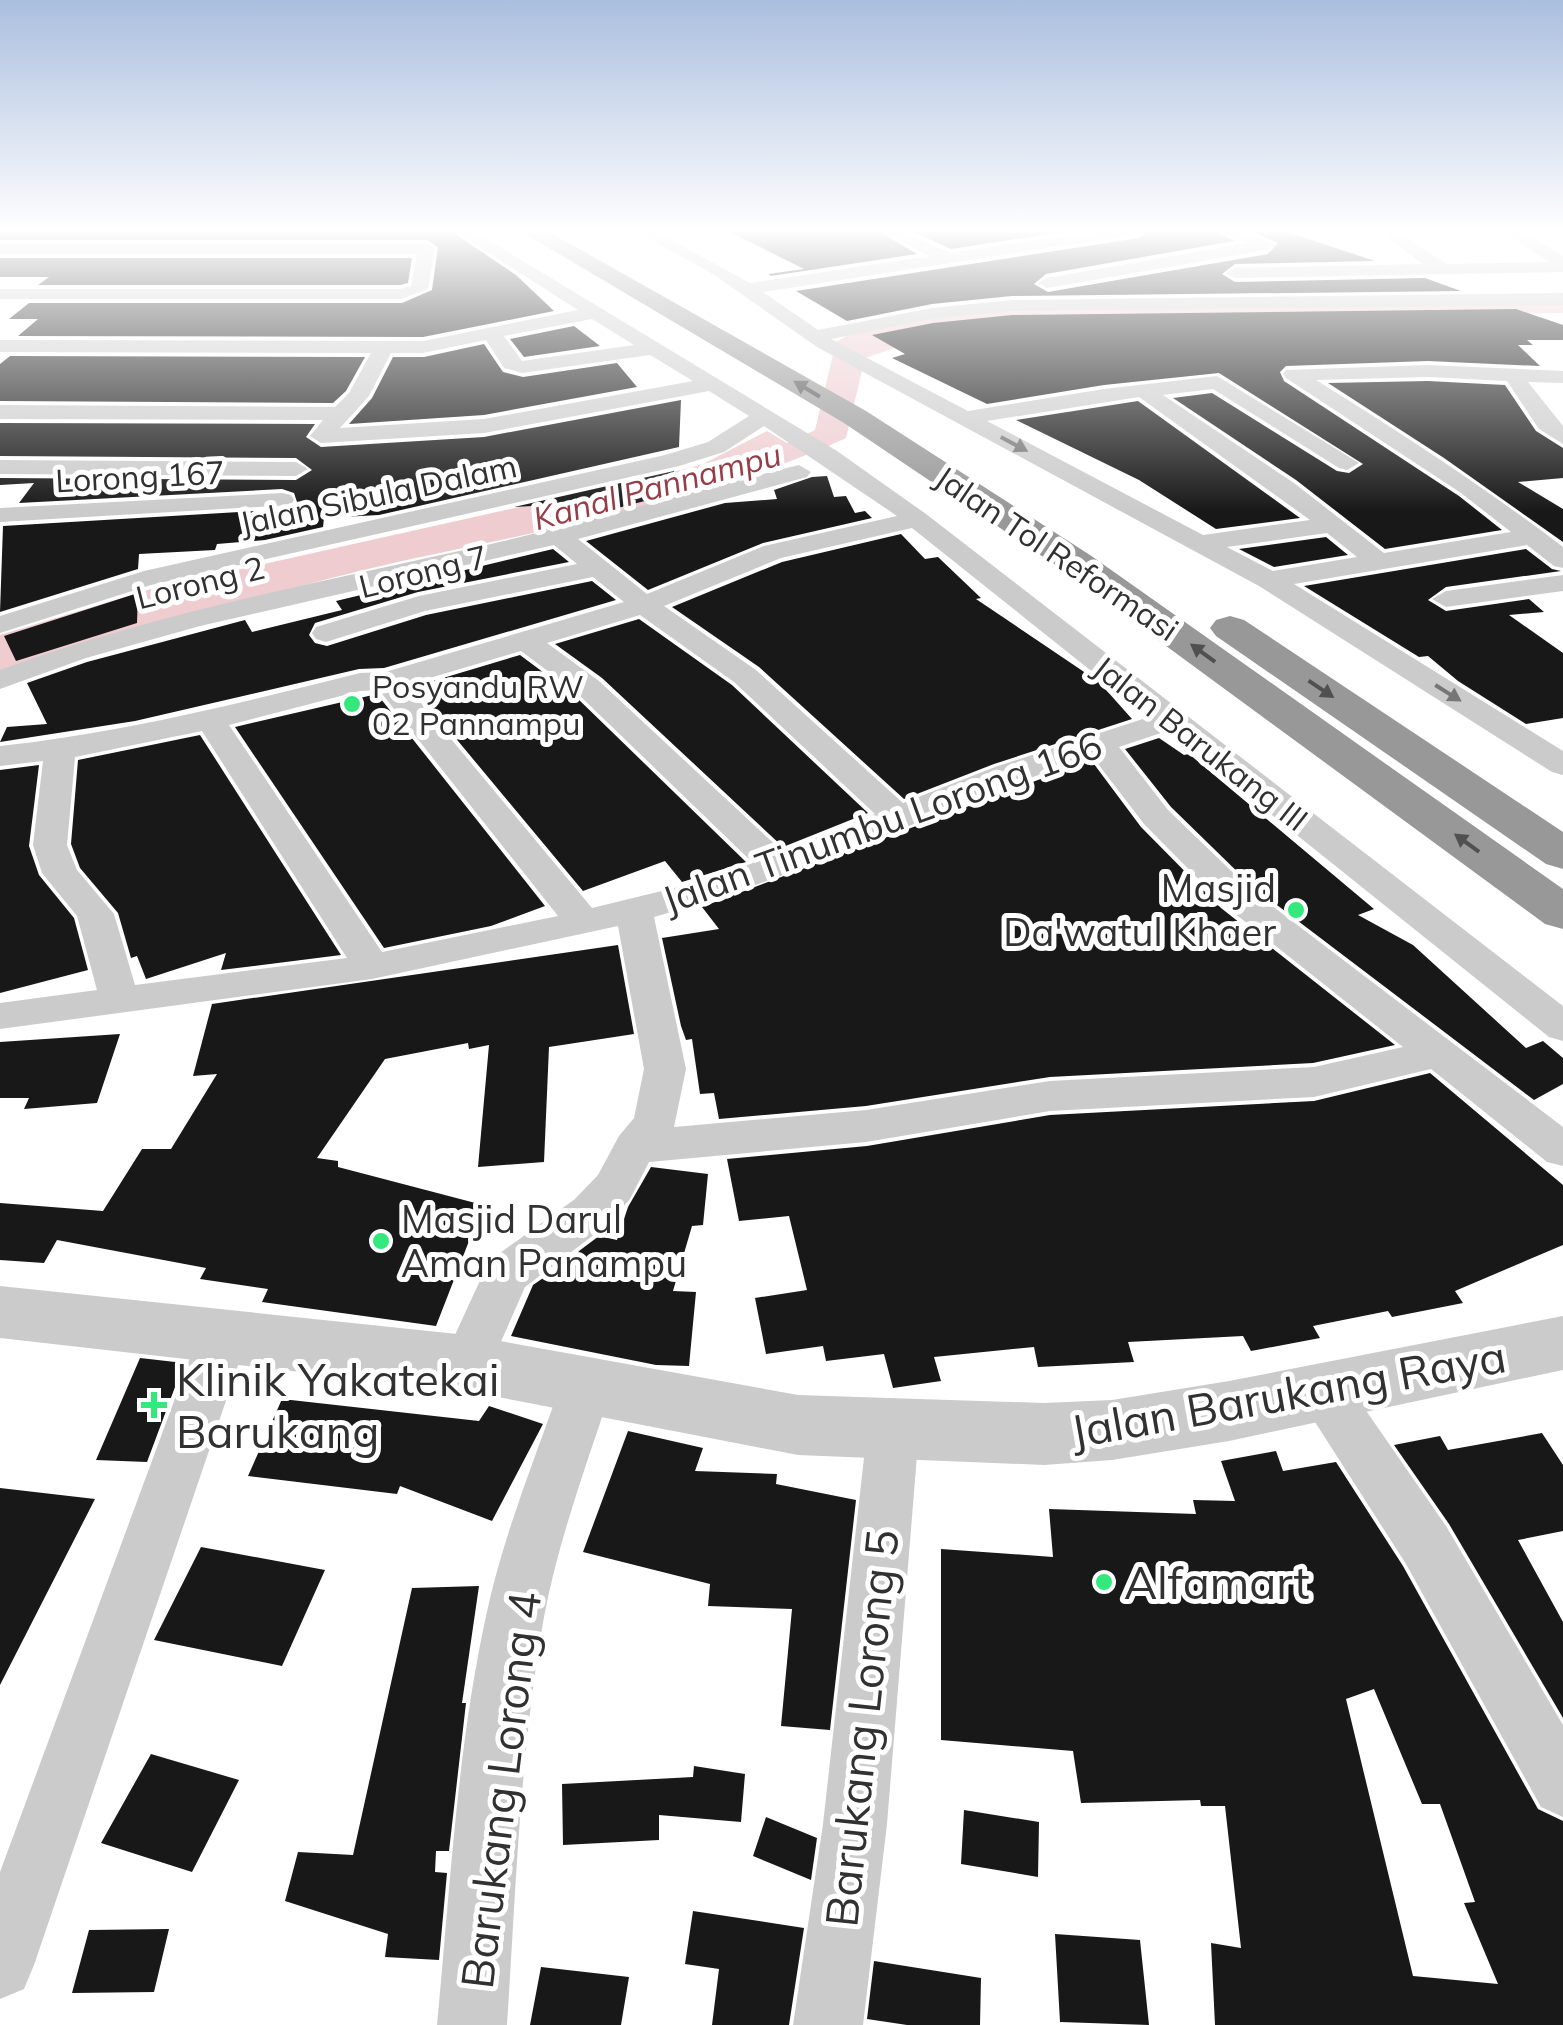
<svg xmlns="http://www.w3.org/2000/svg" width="1563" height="2025" font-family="Mulish,sans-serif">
	<rect width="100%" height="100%" fill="#fff"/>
	<path fill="#eeccd0" d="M1563 300V313L1479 314 909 343 865 358 846 438C705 502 553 528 402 561 266 592 133 635 0 674V635L148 590 662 475 703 464 767 431 787 443 815 430 836 342C910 297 1092 306 1181 305 1309 303 1436 302 1563 300Z"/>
	<path fill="#181818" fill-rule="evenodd" d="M0 229H448L516 275 554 311 423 337 18 336 38 319H9L29 303H402L432 290 438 247 427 240H0Z
		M724 229H875L917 254 771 276 768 274 804 269Z
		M907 229H1083L951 249Z
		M1150 229H1212L1234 241 1046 274 1034 284 1048 292 1268 254 1278 243 1247 229H1278L1375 261 1235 264 1222 274 1235 282 1425 278 1461 291 1012 296 932 304 847 321 796 291 1139 238Z
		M0 258H412L408 283 400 285H38L49 277H0Z
		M1516 309 1563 325V340H1527L1533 345H1518L1540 366 1428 361 1286 366 1280 372 1284 381 1459 496 1502 530 1385 549 1296 480 1173 398 1212 393 1337 471 1349 473 1363 464 1219 373 1104 385 987 404 892 358 905 354 872 335 933 323 1012 315Z
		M574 326 600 346 524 357 510 339Z
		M484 344 503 372 523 377 617 363 637 387 484 415 349 424 372 398 393 357H424Z
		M10 356 365 357 346 391 333 403 0 401V364Z
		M1428 381 1505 385 1536 431 1563 448V478L1518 482 1563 509V542L1444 458 1328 383Z
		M681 400 679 447 379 515 324 518 323 527 265 540 217 544 215 550 139 554 138 569 0 612 3 526 291 509 297 502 294 493 282 489 19 503 34 483 0 485V478L296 480 312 470 296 458 0 456V423L315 424 306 437 321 447 484 437Z
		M1138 401 1300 518 1216 529 1139 480 1016 420Z
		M674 471 668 495 606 511 604 502 514 507Z
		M827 476 834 497 846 496 855 513 865 511 872 518 763 543 648 590 586 541 725 503 777 499 774 490 812 477Z
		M901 534 925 559 938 557 981 598 976 599 1099 682 1132 719 994 764 904 799 759 667 672 607 782 562Z
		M1326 537 1348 555 1274 567 1239 549Z
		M553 549 569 562 418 592 315 623 309 635 315 643 327 646 426 615 592 581 616 600 384 668 359 669 135 721 0 742 7 727 47 724 27 683 87 662 245 620 252 632 342 610 336 601Z
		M1526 549 1552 569 1561 571 1446 587 1428 600 1446 611 1529 599 1544 612 1509 615 1563 653V718L1526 724 1458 681 1428 656 1419 657 1304 586Z
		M138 593 137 623 16 661 4 636Z
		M639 619 732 685 868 813 783 847 602 678 555 644Z
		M520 655 575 696 746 862 682 882 665 861 583 891 413 687Z
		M377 694 545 906 491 926 384 948 235 727Z
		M200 735 341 955 221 970 226 953 146 979 137 956 131 958 118 913 80 868 71 844 78 760Z
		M1159 738 1184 755 1189 754 1374 909 1358 915 1413 945 1526 1048 1543 1041 1563 1058V1084L1534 1100 1252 886 1171 807 1125 749Z
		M1091 760 1141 827 1221 908 1395 1045 1313 1063 1050 1077 866 1106 719 1119 714 1093 700 1094 692 1039 686 1040 681 1026 662 938 719 929 702 907Z
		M39 765 29 846 39 875 74 918 88 970 0 993V770Z
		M618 945 634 1034 549 1047 544 1162 478 1167 489 1045 469 1049 468 1043 385 1059 317 1158 338 1161V1167L483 1205 436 1326 262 1302 268 1289 200 1279 206 1268 57 1240 44 1263 0 1260V1203L103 1211 142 1149H171L217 1074 193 1076 212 1004Z
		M120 1034 97 1103 24 1109 29 1098H0V1042Z
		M1430 1073 1563 1185V1245L1455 1291 1463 1303 1392 1317 1388 1311 1313 1326 1320 1338 1251 1351 1243 1336 1128 1342 1134 1362 1038 1367 1034 1347 934 1357 941 1381 893 1388 884 1354 826 1361 823 1346 766 1354 755 1298 807 1290 789 1216 739 1221 727 1159 867 1146 1050 1115 1314 1101Z
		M651 1167 708 1174 703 1225 692 1226 673 1291 696 1292 689 1366 656 1365 511 1336 533 1285 549 1274 564 1277 579 1251 599 1236 617 1240 628 1207Z
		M140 1358 184 1363 147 1462 96 1460Z
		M282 1399 479 1421 489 1406 543 1424 492 1521 400 1486 397 1494 248 1476Z
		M628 1431 703 1448 695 1471 777 1474 776 1484 856 1500 830 1730 781 1726 792 1609 708 1606 710 1584 583 1552Z
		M1542 1433 1563 1465V1531L1518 1540 1563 1622V1718L1449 1524 1394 1445 1440 1436 1448 1450Z
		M1276 1451 1283 1471 1336 1462 1403 1566 1538 1809 1563 1821V2025H1215L1211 1943 1241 1948 1225 1806H1201L1200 1800 1081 1803 1073 1751 941 1740V1549L1053 1557 1049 1509 1196 1514 1193 1500 1235 1501 1221 1461ZM1374 1689 1422 1804H1440L1475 1902 1464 1903 1498 1984 1413 1976 1346 1699Z
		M0 1488 95 1499 0 1685Z
		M201 1547 325 1570 282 1666 154 1640Z
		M479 1586 462 1703H466L449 1851H436L435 1872 447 1873 439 1960 385 1957 388 1934 285 1901 298 1852 353 1855 412 1588Z
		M151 1754 239 1780 192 1872 101 1843Z
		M694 1766 745 1774 741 1822 659 1815V1840L563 1845 562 1784 693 1777Z
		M964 1810 1039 1822 1038 1877 961 1864Z
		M766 1817 817 1838 811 1880 753 1856Z
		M693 1911 804 1928 789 2025H712L719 1969 685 1964Z
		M169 1929 154 1992 72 1993 89 1930Z
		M1055 1934 1140 1940 1149 2025 1060 2022Z
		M874 1961 981 1978 980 2025H907L867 2019Z
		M541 1967 629 1977 621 2025H530Z"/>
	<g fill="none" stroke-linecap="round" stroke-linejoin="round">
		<path fill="#cbcbcb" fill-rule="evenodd" d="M451 229H470L837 451 926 514 1563 1006V1041L1549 1037 1167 731 1119 747 1168 810 1250 889 1563 1127V1166L1547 1162 1431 1069 1314 1097 1050 1111 866 1142 649 1162 630 1199 607 1225 525 1287 485 1378 467 1384 449 1378 442 1363 489 1261 575 1199 598 1175 619 1136 634 1118 644 1069 618 926 372 979 0 1029V1003L97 990 77 916 42 873 33 845 43 761 0 766V746C122 733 241 703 360 673L385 672 624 602 593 577 425 611 326 642 316 639 312 633 316 627 419 596 577 564 554 545 200 626 86 658 0 689V670C159 612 326 581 491 544 594 520 696 490 799 465L811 472 807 477 578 539 647 594 764 546 897 516 764 426 724 452 679 466 151 585 0 633V616L144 571 665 455 708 442 749 416 709 391 484 433 321 443 310 436 323 420 0 419V405L335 407 349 393 371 353 0 352V340L423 341 578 310ZM592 319 634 345 522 361 504 336ZM486 340 504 368 522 373 650 355 693 381 484 419 340 428 369 396 391 353H423ZM912 528 1149 717 995 767 903 803 756 670 664 606 781 558ZM640 615 734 682 875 814 782 851 599 681 547 643ZM521 651 577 693 753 863 711 879 592 908 406 685ZM379 690 558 916 382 952 229 725 360 691ZM202 731 347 958 135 985 114 914 77 870 67 845 75 757ZM1092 756 1144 824 1224 905 1403 1047 1314 1067 1050 1081 866 1110 674 1127 686 1069 654 917C805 876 944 806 1092 756Z
			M631 229H651L750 283 929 256 878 229H899L950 253 1107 229H1146L1138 234 763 292 818 330 932 308 1012 300 1563 293V305L1012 311 932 319 831 339 968 411 1104 389 1217 376 1359 463 1347 470 1339 468 1213 389 1163 395 1294 483 1384 553 1511 532 1461 493 1286 378 1283 374 1286 370 1428 365 1563 371V383L1528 382 1563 426V444L1539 429 1507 381 1428 377 1316 380C1401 433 1484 487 1563 547V568L1554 566 1527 545 1294 584 1563 751V775L1552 772 1259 586 817 347 713 274ZM1139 397 1310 520 1203 535 987 421ZM1327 533 1357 557 1273 571 1227 547Z
			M1215 229H1238L1275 245 1267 250 1047 288 1038 283 1047 278 1247 243Z
			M1376 229H1395L1446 264 1549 262 1500 229H1519L1563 256V272L1235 278 1226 273 1235 268 1423 264Z
			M0 244H427L435 249 428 289 401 299H0V289H400L411 286 417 254H0Z
			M0 460 296 462 308 469 296 476 0 474Z
			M282 493 291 495 294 500 291 505 0 522V508Z
			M1563 575V591L1446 607 1432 599 1446 591Z
			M222 1318 240 1324 247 1339 34 1965 24 1989 0 1999V1872L197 1339 204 1324Z
			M587 1362 605 1368 613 1384C588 1461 559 1537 544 1617 520 1751 516 1889 507 2025H437C450 1889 457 1750 486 1616 503 1536 534 1461 561 1384L569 1368Z
			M1324 1370 1342 1376 1446 1526 1563 1725V1817L1541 1807 1406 1564 1306 1408 1298 1392 1306 1376Z
			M893 1408 912 1415 919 1431 887 1824 863 2025H793L823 1824 867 1431 874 1415Z"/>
		<path fill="#cbcbcb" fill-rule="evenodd" d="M0 1286 467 1335 798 1395 1044 1403 1112 1400 1229 1381 1563 1316V1370L1229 1441 1112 1460 1044 1465 798 1455 467 1391 0 1338Z"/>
		<path fill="#989898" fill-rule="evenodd" d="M517 229H544L866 411 1090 555 1563 889V929L1545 924 1064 571 844 423Z
			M1230 616 1244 620 1563 832V869L1546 864 1216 636 1210 628 1216 620Z"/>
	</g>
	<defs><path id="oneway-solid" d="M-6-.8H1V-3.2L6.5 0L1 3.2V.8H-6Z" transform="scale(2.5)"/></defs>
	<g fill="#505050">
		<use href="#oneway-solid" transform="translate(807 389) rotate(-149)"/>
		<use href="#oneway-solid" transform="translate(1203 653) rotate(-144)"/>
		<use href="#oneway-solid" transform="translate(1321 689) rotate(34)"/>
		<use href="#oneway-solid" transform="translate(1467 843) rotate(-144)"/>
	</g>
	<g fill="#767676">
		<use href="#oneway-solid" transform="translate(1014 444) rotate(28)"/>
		<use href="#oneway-solid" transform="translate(1448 693) rotate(32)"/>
	</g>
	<linearGradient id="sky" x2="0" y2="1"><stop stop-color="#aabede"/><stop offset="0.45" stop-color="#fff"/><stop offset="1" stop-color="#fff" stop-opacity="0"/></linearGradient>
	<rect width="1563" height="512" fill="url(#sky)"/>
	<g fill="#33e87d" stroke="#fff" stroke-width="4">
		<circle cx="352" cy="704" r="10"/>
		<circle cx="1296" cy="910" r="10"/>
		<circle cx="381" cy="1241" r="10"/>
		<path d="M149 1390h10v10h10v10h-10v10h-10v-10h-10v-10h10z"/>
		<circle cx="1104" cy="1582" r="10"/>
	</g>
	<g text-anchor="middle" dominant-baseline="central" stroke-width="10" stroke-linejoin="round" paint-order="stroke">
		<g font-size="32" fill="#313131" stroke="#fff">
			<text transform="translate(140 476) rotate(-3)">Lorong 167</text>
			<text transform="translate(378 494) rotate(-12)">Jalan Sibula Dalam</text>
			<text transform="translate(1057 553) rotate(34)">Jalan Tol Reformasi</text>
			<text transform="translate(423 571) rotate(-14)">Lorong 7</text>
			<text transform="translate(200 582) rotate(-14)">Lorong 2</text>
			<text transform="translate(1201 743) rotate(38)">Jalan Barukang III</text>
		</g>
		<g font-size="32" font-style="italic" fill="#963d48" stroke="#fff">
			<text transform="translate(657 486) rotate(-15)">Kanal Pannampu</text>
		</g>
		<g font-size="32" fill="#313131" stroke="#fff" text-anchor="start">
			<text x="372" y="686">Posyandu RW<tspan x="372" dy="37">02 Pannampu</tspan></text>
		</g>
		<g font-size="38" fill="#313131" stroke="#fff">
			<text transform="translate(882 822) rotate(-20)">Jalan Tinumbu Lorong 166</text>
		</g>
		<g font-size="38" fill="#313131" stroke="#fff" text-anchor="end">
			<text x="1276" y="888">Masjid<tspan x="1276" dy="44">Da'watul Khaer</tspan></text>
			<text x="401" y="1219" text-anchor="start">Masjid Darul<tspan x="401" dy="44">Aman Panampu</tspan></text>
		</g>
		<g font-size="45" fill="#313131" stroke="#fff" text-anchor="start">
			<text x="176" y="1379">Klinik Yakatekai<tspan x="176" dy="52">Barukang</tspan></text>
			<text x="1124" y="1582">Alfamart</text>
		</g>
		<g font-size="45" fill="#313131" stroke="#fff">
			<text transform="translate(1288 1393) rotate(-10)">Jalan Barukang Raya</text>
			<text transform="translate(861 1728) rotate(-84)">Barukang Lorong 5</text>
			<text transform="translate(500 1790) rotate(-83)">Barukang Lorong 4</text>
		</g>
	</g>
</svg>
